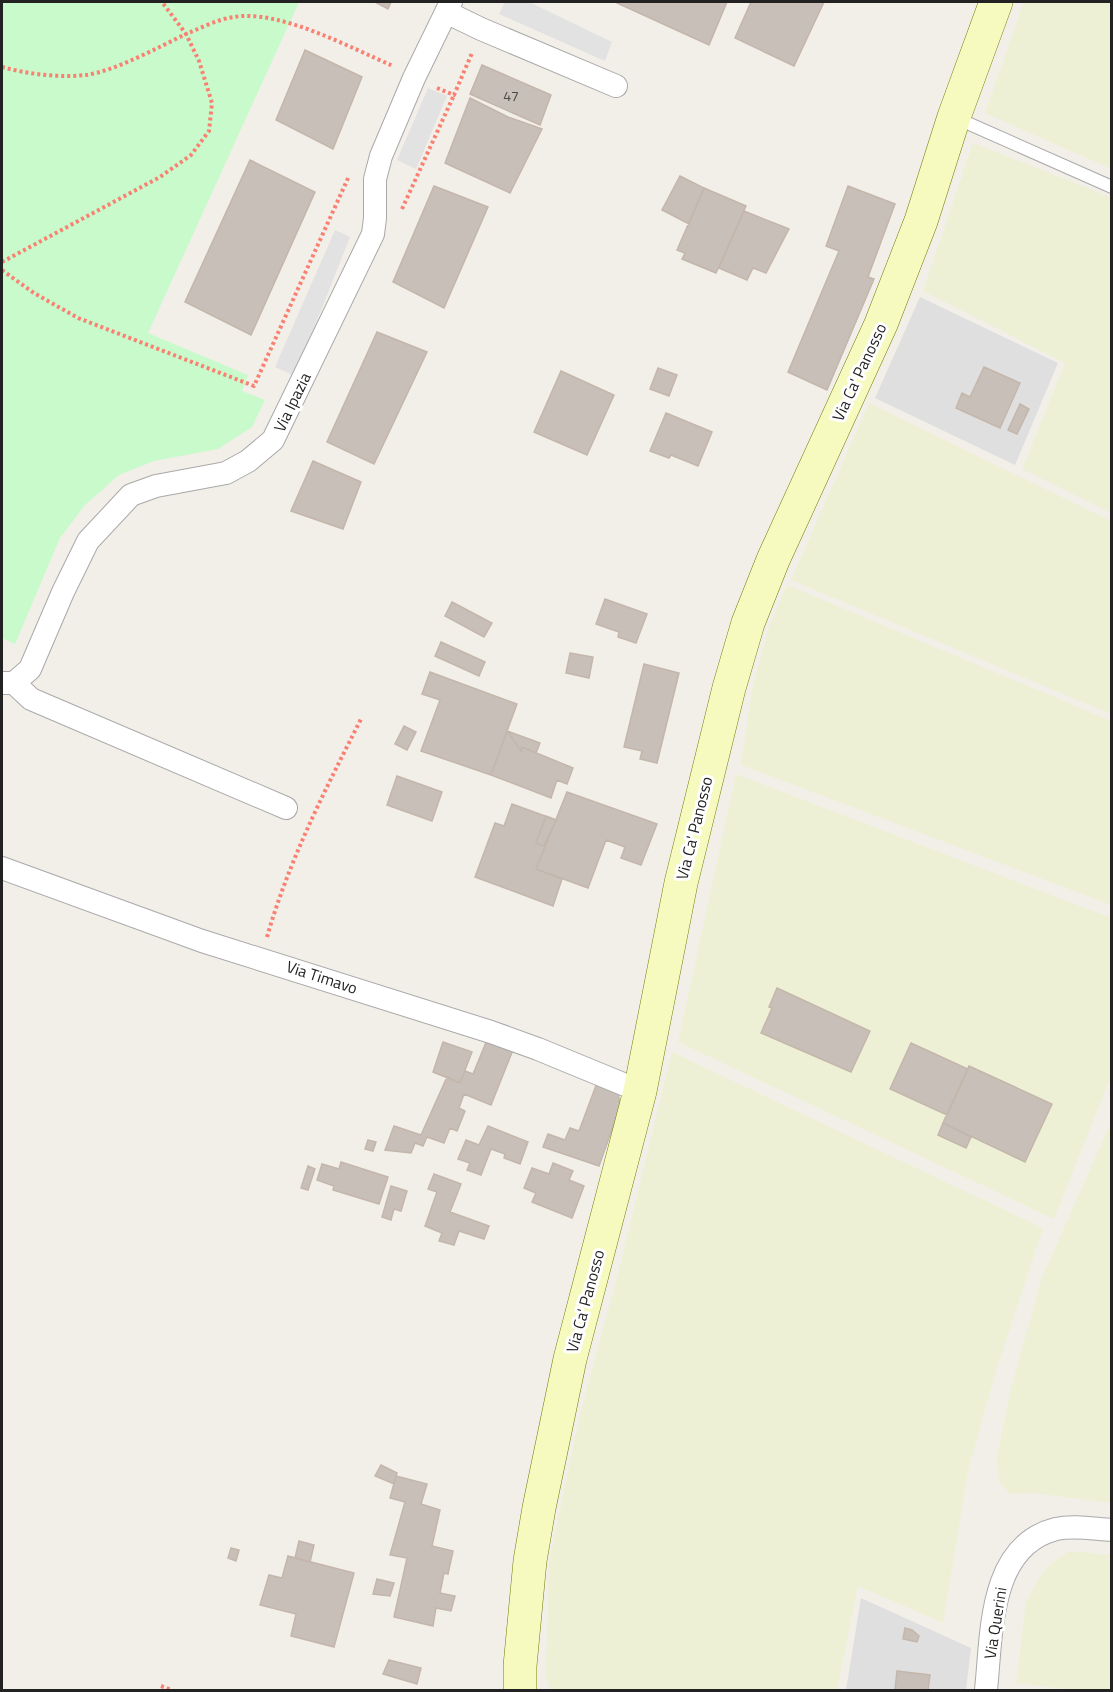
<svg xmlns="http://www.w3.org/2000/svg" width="1113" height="1692" font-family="'Titillium Web',sans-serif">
	<rect width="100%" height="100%" fill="#f2efe9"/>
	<path fill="#e0dfdf" d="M920 297 1058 363 1015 465 875 398Z
		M861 1598 971 1648 966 1690H846Z"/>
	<path fill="#eef0d5" d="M1024 2H1111V169L985 113Z
		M973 143 1111 197V513L1022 469 1065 363 923 291Z
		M869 403 1111 521V714L791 580Z
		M787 585 1111 721V905L741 765 752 690 769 626Z
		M736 774 1111 918V1076L1054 1219 678 1042Z
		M672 1052 1043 1228 995 1374 968 1471 943 1623 858 1586 837 1690H550L546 1676 549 1562 579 1419 618 1273Z
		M1111 1122V1503L1033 1493 1011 1494 1000 1484 996 1463 1011 1387 1042 1277Z
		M1069 1551 1111 1555V1690H1073L1016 1683 1026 1601 1038 1580 1050 1564Z"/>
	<path fill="#c8facc" d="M2 2H299L148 333 248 375 242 391 265 400 252 427 218 449 154 461 119 475 85 505 60 538 15 644 2 638Z"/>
	<path fill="#e2e2e2" d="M505 2H529L612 42 605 61 499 14Z
		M428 88 447 96 416 169 397 160Z
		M335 230 350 237 295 376 275 367Z"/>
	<path fill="#c7bfb8" stroke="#c4b6ab" stroke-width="1.5" d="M375 2H391L388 9Z
		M617 2H727L709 45 617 3Z
		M751 2H824L794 66 735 38Z
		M305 50 362 77 333 149 276 120Z
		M482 65 551 95 540 125 470 94Z
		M470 98 508 117 542 129 510 193 445 163Z
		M250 160 315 192 251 335 185 302Z
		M680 176 704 188 689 224 662 210Z
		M434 186 488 207 444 308 393 282Z
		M848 186 895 204 868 277 874 279 827 390 788 372 839 251 826 246Z
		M704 188 746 206 716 273 682 259 685 253 677 250Z
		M744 211 789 229 766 273 753 268 747 280 719 268Z
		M377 332 427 352 374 464 327 442Z
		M984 367 1020 383 1000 428 956 408 962 393 970 397Z
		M658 368 677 375 669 396 650 389Z
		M561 371 614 395 587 455 534 432Z
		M1020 404 1029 409 1017 434 1008 430Z
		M666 413 712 432 698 466 671 455 669 458 650 451Z
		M313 461 361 482 343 529 291 511Z
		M605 599 647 614 636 643 618 637 619 632 596 624Z
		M452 602 492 623 484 637 445 616Z
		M441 642 485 662 479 676 435 656Z
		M570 653 593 657 589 678 566 673Z
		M644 664 679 673 657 763 640 759 642 751 624 747Z
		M430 672 517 704 491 775 421 751 440 700 422 694Z
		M404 726 416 732 407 750 395 744Z
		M507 731 521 751 522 747 573 768 567 784 557 780 551 798 491 775Z
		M507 731 540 743 536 753 522 747 521 751Z
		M397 776 442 792 432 821 387 805Z
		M567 792 657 824 641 865 621 858 625 847 606 840 588 888 536 869Z
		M512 804 556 820 536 869 562 879 553 906 475 877 495 823 504 826Z
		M546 816 556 820 544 846 536 843Z
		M777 988 870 1031 851 1072 761 1033 772 1008 769 1007Z
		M487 1040 513 1050 491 1105 464 1094 459 1108 465 1111 457 1131 450 1128 444 1143 427 1137 423 1146 415 1143 411 1153 385 1150 394 1126 421 1135 447 1077 460 1083 465 1071 473 1074Z
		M443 1042 472 1052 460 1083 433 1072Z
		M911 1043 968 1069 947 1115 890 1089Z
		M969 1066 1052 1104 1025 1162 943 1123Z
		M597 1083 618 1090 620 1107 599 1166 543 1147 548 1134 565 1140 570 1128 579 1131Z
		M943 1123 971 1137 966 1148 938 1135Z
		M488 1126 528 1142 520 1164 504 1158 505 1154 491 1149 481 1175 467 1170 470 1163 458 1159 466 1140 479 1145Z
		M368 1140 376 1142 373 1151 365 1149Z
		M341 1162 388 1177 379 1204 333 1190 334 1186 317 1180 322 1164 339 1169Z
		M553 1163 573 1171 569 1180 584 1186 572 1218 532 1202 536 1193 524 1188 532 1168 549 1174Z
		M308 1166 315 1169 308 1190 301 1188Z
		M434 1174 461 1184 450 1212 489 1226 484 1239 459 1231 454 1245 439 1241 442 1233 425 1226 437 1192 428 1189Z
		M391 1186 407 1191 401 1211 394 1209 391 1220 382 1217Z
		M381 1465 397 1473 394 1484 375 1476Z
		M396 1476 427 1484 421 1504 440 1510 432 1546 453 1551 448 1574 444 1573 440 1593 455 1596 451 1611 436 1608 433 1626 394 1617 407 1558 390 1555 405 1502 390 1498Z
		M299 1541 314 1545 310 1562 295 1558Z
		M231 1548 239 1550 236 1561 228 1558Z
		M288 1556 354 1573 334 1647 291 1636 296 1614 260 1605 269 1575 282 1578Z
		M377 1579 394 1583 390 1596 373 1594Z
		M905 1628 912 1630 919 1636 917 1642 903 1639Z
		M389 1660 421 1668 417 1684 383 1674Z
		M897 1671 930 1675 928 1690H895Z"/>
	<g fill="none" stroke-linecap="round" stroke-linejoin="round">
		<g stroke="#a9a9a9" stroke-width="14">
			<path id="lane" d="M956 118 1112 187"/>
		</g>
		<g stroke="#a9a9a9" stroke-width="24">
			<path id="street" d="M446 12 481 29 616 86
				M2 683H14L30 669 63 592 88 541 131 495 156 486 226 473 248 461 273 440 373 234 375 218V179L381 156 414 78 451 2
				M14 683 31 699 286 808
				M2 868 202 941 491 1032 538 1049 640 1091
				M986 1690C992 1635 988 1546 1056 1529 1074 1525 1094 1529 1112 1530"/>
		</g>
		<g stroke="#707d05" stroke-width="34">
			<path id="secondary" d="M520 1690V1666L530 1561 539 1508 570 1359 640 1091 681 883 729 688 748 623 773 560 881 324 921 221 954 117 996 2"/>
		</g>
		<path stroke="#fa8072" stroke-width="4" stroke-dasharray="3 3" stroke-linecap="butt" d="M2 67C28 74 58 78 86 75 115 71 159 47 186 34L162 2
			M437 88 454 95 472 53
			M402 209 454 95
			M2 262 160 177 191 155 209 131 212 103 199 61 186 34C201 28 218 19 234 17 279 9 351 48 393 66
			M2 270 34 293 78 318 254 386 349 176
			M267 937C289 860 325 790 361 719
			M161 1686 172 1690"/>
		<use href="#lane" stroke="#fff" stroke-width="12"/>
		<use href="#street" stroke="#fff" stroke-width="22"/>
		<use href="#secondary" stroke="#f7fabf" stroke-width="33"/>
	</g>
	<g text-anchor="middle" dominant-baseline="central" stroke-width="6" stroke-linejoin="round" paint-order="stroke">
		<g font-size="14" fill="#4b4948">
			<text x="511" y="95">47</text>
		</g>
		<g font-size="16" fill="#222" stroke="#fff">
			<text transform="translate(859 372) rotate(-65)">Via Ca' Panosso</text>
			<text transform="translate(292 402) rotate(-64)">Via Ipazia</text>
			<text transform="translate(694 828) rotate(-76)">Via Ca' Panosso</text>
			<text transform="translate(322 977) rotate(18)">Via Timavo</text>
			<text transform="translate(585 1301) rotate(-75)">Via Ca' Panosso</text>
			<text transform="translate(995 1623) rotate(-81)">Via Querini</text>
		</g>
	</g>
	<rect width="1113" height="1692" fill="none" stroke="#222222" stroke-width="6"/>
</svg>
